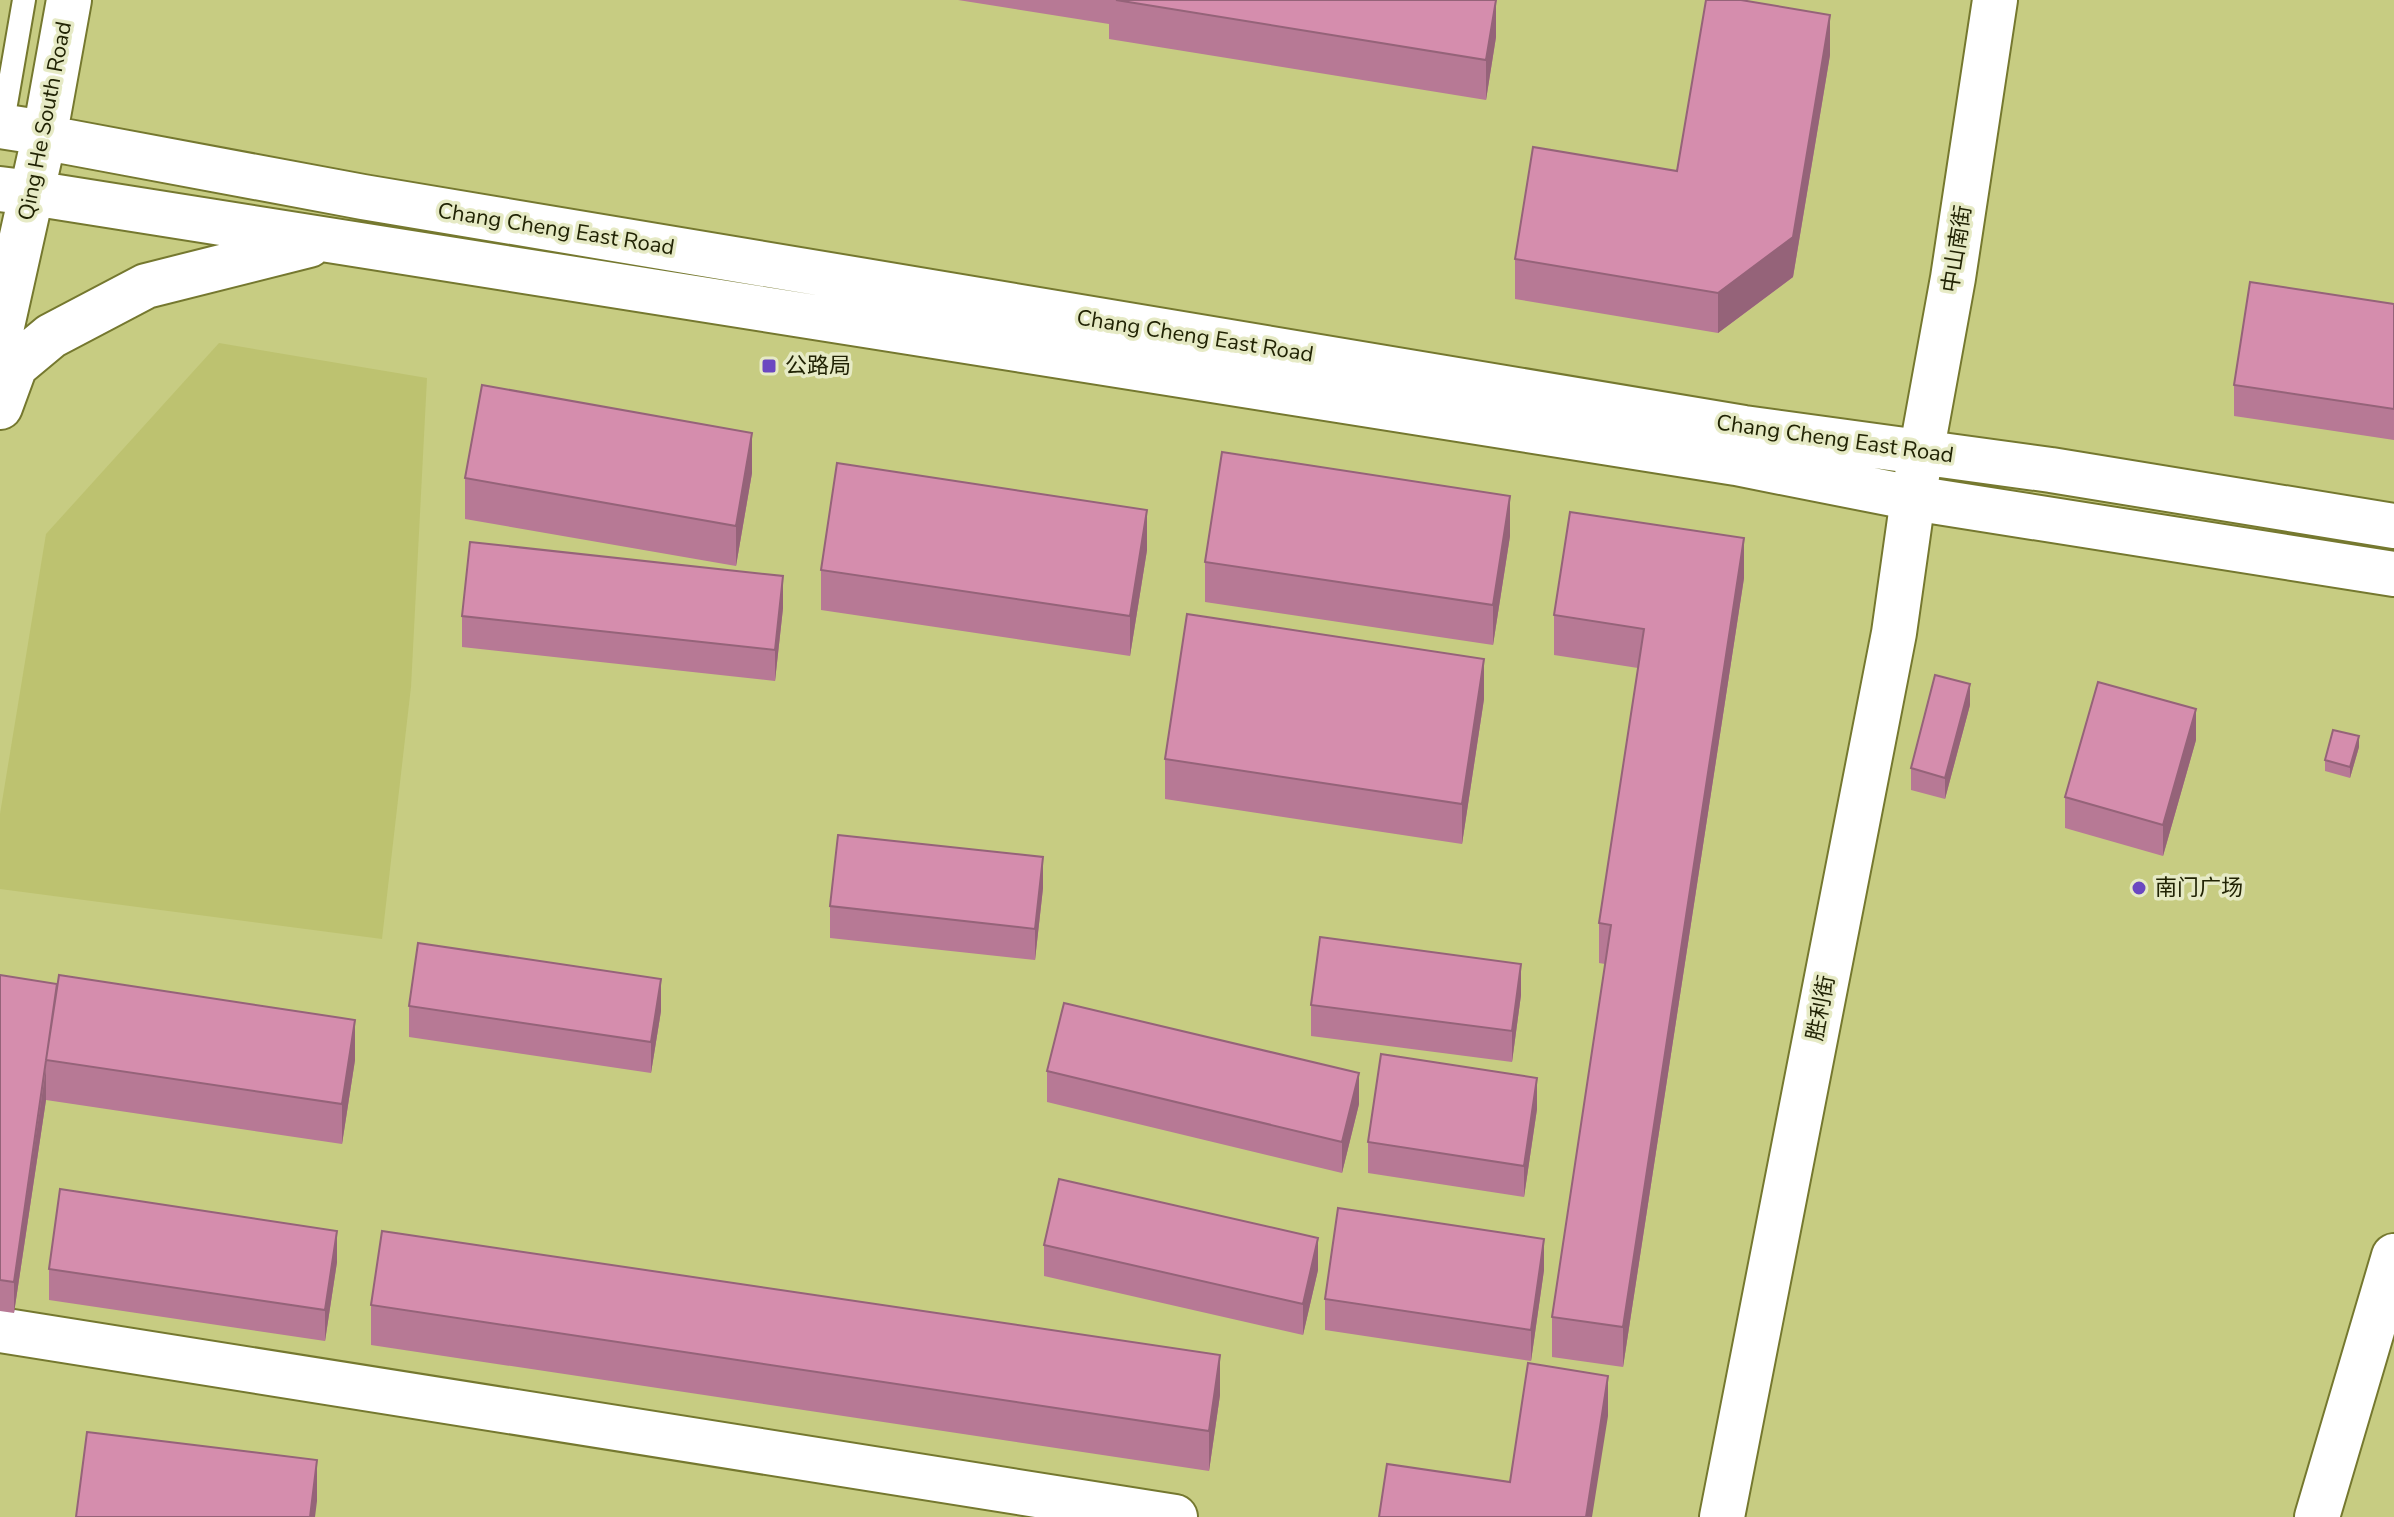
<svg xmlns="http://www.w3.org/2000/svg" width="2394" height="1517" font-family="'Nunito Sans','Noto Sans SC',sans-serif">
	<rect width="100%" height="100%" fill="#c7cc82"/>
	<path fill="#bdc270" d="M219 343 427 378 411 687 382 939 0 889V814L46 534Z"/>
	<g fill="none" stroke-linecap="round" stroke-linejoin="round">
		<g stroke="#75782f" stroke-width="26">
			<path id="service" d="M1 133 24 0"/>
		</g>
		<g stroke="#75782f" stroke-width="48">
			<path id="tertiary" d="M0 1330 1175 1517
				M1722 1517 1894 633 1913 498 1953 278 1995 0
				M2317 1517 2394 1256"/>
		</g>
		<g stroke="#75782f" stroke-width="48">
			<path id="secondary" d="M45 133 63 141 363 197 1744 428 2051 470 2394 526
				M32 193 1736 463 1913 498 2394 574
				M0 335 45 133 69 0
				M0 407 15 366 51 336 146 286 309 245"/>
		</g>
		<g stroke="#75782f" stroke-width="48">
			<path id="trunk" d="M0 126 45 133
				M0 189 32 193"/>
		</g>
		<use href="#service" stroke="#fff" stroke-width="22"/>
		<use href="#tertiary" stroke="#fff" stroke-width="44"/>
		<use href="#secondary" stroke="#fff" stroke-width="44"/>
		<use href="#trunk" stroke="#fff" stroke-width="44"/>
	</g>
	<path fill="#b77995" d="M958 0H1496V37L1486 100 1109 39V24Z
		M1830 55 1793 277 1718 333 1515 299V259L1677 171Z
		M2394 304V440L2234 416V385Z
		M752 473 736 566 465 519V478Z
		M1510 536 1493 645 1205 602V562Z
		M1147 550 1130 656 821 610V570Z
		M1744 578 1623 1367 1552 1357V1317L1605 964 1599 963V923L1638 668 1554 655V615Z
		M783 608 775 681 462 647V616Z
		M1484 699 1462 844 1165 799V759Z
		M1970 705 1945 799 1911 790V768Z
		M2196 740 2163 856 2065 828V797Z
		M2359 747 2350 778 2325 771V760Z
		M1043 888 1035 960 830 938V906Z
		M0 975 355 1060 342 1144 46 1100 14 1313 0 1311Z
		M1521 995 1512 1062 1311 1036V1005Z
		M409 1006 661 1011 651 1073 409 1037Z
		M1047 1071 1359 1104 1342 1173 1047 1102Z
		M1537 1109 1524 1197 1368 1173V1142Z
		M1044 1245 1318 1270 1303 1335 1044 1276Z
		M337 1262 325 1341 49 1300V1269Z
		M1544 1270 1531 1361 1325 1330V1299Z
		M371 1305 1220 1395 1209 1471 371 1345Z"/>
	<path fill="#956379" d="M1496 0V37L1486 100V60Z
		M1830 15V55L1793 277 1718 333V293Z
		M752 433V473L736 566V526Z
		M1510 496V536L1493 645V605Z
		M1147 510V550L1130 656V616Z
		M1744 538V578L1623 1367V1327Z
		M783 576V608L775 681V650Z
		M1484 659V699L1462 844V804Z
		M1970 684V705L1945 799V778Z
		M2196 709V740L2163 856V825Z
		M2359 736V747L2350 778V767Z
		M1043 857V888L1035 960V929Z
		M1521 964V995L1512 1062V1031Z
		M661 979V1011L651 1073V1042Z
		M355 1020V1060L342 1144V1104Z
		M46 1069V1100L14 1313V1282Z
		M1359 1073V1104L1342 1173V1142Z
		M1537 1078V1109L1524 1197V1166Z
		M337 1231V1262L325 1341V1310Z
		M1318 1238V1270L1303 1335V1304Z
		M1544 1239V1270L1531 1361V1330Z
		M1220 1355V1395L1209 1471V1431Z
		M1608 1376V1416L1592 1517H1586Z
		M317 1460V1501L315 1517H310Z"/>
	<path fill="#d58dad" stroke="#956379" stroke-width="2" d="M1116 0H1496L1486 60Z
		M1706 0H1741L1830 15 1793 237 1718 293 1515 259 1533 147 1677 171Z
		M2250 282 2394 304V409L2234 385Z
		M482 385 752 433 736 526 465 478Z
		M1222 452 1510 496 1493 605 1205 562Z
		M837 463 1147 510 1130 616 821 570Z
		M1570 512 1744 538 1623 1327 1552 1317 1611 925 1599 923 1644 629 1554 615Z
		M470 542 783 576 775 650 462 616Z
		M1187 614 1484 659 1462 804 1165 759Z
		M1935 675 1970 684 1945 778 1911 768Z
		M2098 682 2196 709 2163 825 2065 797Z
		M2333 730 2359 736 2350 767 2325 760Z
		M838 835 1043 857 1035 929 830 906Z
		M1320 937 1521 964 1512 1031 1311 1005Z
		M418 943 661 979 651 1042 409 1006Z
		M0 975 57 984 14 1282 0 1280Z
		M59 975 355 1020 342 1104 46 1060Z
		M1064 1003 1359 1073 1342 1142 1047 1071Z
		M1381 1054 1537 1078 1524 1166 1368 1142Z
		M1059 1179 1318 1238 1303 1304 1044 1245Z
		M60 1189 337 1231 325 1310 49 1269Z
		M1338 1208 1544 1239 1531 1330 1325 1299Z
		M382 1231 1220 1355 1209 1431 371 1305Z
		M1528 1363 1608 1376 1586 1517H1379L1387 1464 1510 1482Z
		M87 1432 317 1460 310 1517H76Z"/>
	<g fill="#6b48c1" stroke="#e6eac5" stroke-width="3">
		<rect x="761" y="358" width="16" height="16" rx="4"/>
		<circle cx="2139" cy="888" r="8"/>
	</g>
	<g text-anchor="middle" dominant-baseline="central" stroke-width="7" stroke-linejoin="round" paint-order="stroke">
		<g font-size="22" fill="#212304" stroke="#e6eac5">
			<text transform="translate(45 121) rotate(-79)">Qing He South Road</text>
			<text transform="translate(556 229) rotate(9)">Chang Cheng East Road</text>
			<text transform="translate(1957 249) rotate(-81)">中山南街</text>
			<text transform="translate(1195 336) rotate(9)">Chang Cheng East Road</text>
			<text transform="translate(1835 439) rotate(8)">Chang Cheng East Road</text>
			<text transform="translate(1821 1008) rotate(-79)">胜利街</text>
		</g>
		<g font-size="22" fill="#212304" stroke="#e6eac5" text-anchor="start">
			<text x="785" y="366">公路局</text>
			<text x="2155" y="888">南门广场</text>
		</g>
	</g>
</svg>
